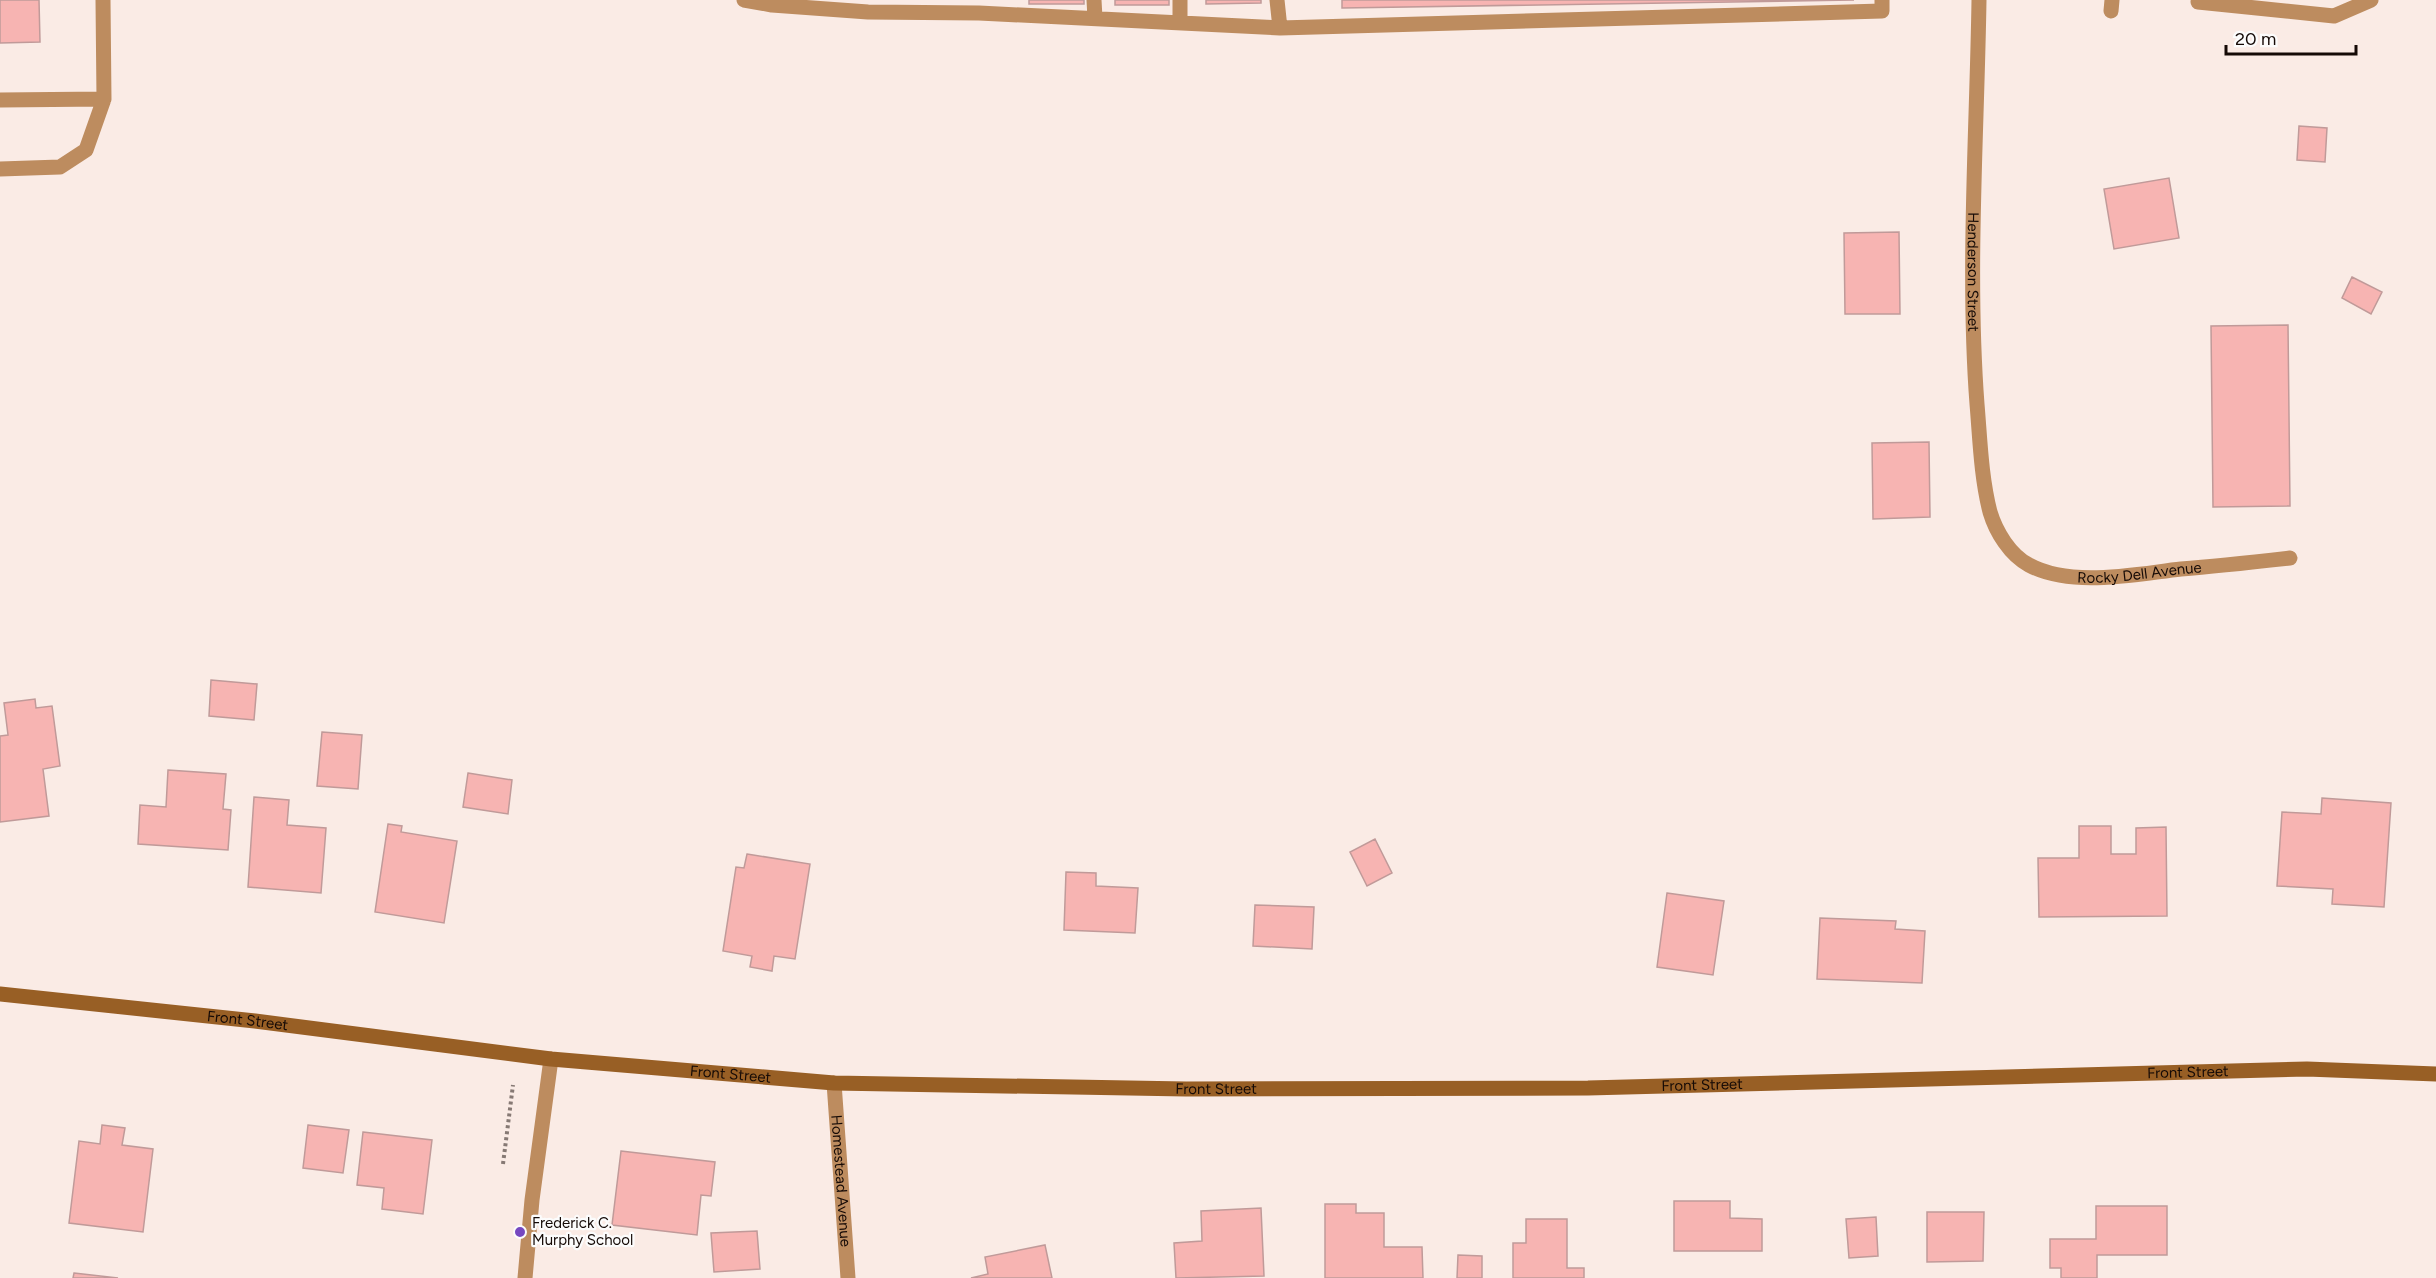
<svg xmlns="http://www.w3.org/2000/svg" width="2436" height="1278" font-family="Figtree,sans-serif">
	<rect width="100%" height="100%" fill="#faebe5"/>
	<path fill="#f7b4b2" stroke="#c09a99" stroke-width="1.5" d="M0 0H39L40 42 0 43Z
		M1029 0H1084V4H1029Z
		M1115 0H1169V5H1115Z
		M1206 0H1261V3L1206 4Z
		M1342 0H1854L1342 8Z
		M2299 126 2327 128 2325 162 2297 160Z
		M2169 178 2179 238 2114 249 2104 189Z
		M1899 232 1900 314H1845L1844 233Z
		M2352 277 2382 292 2371 314 2342 298Z
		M2288 325 2290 506 2213 507 2211 326Z
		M1929 442 1930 517 1873 519 1872 443Z
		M211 680 257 684 254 720 209 716Z
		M35 699 36 708 52 706 60 766 43 769 49 816 0 822V736L8 735 4 703Z
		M322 732 362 735 358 789 317 786Z
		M168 770 226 774 223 809 231 810 228 850 138 844 140 805 166 807Z
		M468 773 512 780 508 814 463 807Z
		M254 797 289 800 287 825 326 828 321 893 248 887Z
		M2322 798 2391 803 2384 907 2332 904 2333 889 2277 886 2282 812 2321 814Z
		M388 824 402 826 401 832 457 841 444 923 375 912Z
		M2079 826H2111V854H2136V828L2166 827 2167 916 2039 917 2038 858H2079Z
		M1375 839 1392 873 1367 886 1350 852Z
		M747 854 810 864 795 959 774 956 772 971 750 967 752 956 723 951 736 867 744 868Z
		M1066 872 1096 873V886L1138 888 1135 933 1064 930Z
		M1667 893 1724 901 1713 975 1657 967Z
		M1255 905 1314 907 1312 949 1253 946Z
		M1820 918 1896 921 1895 929 1925 931 1922 983 1817 979Z
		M102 1125 125 1128 122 1145 153 1149 143 1232 69 1223 79 1141 100 1144Z
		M308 1125 349 1130 343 1173 303 1168Z
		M363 1132 432 1140 423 1214 382 1209 384 1188 357 1185Z
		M621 1151 715 1162 711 1196 701 1195 697 1235 612 1225Z
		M1674 1201H1730V1218L1762 1219V1251H1674Z
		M1325 1204H1356V1213H1384V1247H1422L1423 1278H1325Z
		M2096 1206H2167V1255H2097V1278H2061V1268H2050V1239H2096Z
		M1261 1208 1264 1276 1176 1278 1174 1243 1202 1241 1201 1211Z
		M1927 1212H1984L1983 1261 1927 1262Z
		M1876 1217 1878 1256 1849 1258 1846 1219Z
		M1526 1219H1567V1268H1584V1278H1513V1243H1526Z
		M757 1231 760 1269 714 1272 711 1233Z
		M1045 1245 1052 1278H971L988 1274 985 1257Z
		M1458 1255 1482 1256V1278H1457Z
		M74 1273 118 1278H73Z"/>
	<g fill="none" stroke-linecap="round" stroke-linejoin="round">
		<path stroke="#867974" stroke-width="4" stroke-dasharray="3 3" stroke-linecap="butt" d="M503 1164 513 1085"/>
		<path stroke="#bd8c5f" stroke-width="15" d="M744 0 772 5 868 12 979 13 1280 28 1882 11V0
			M1094 0 1095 18
			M1180 0V23
			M1277 0 1280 28
			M2198 2 2334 16 2371 0
			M2111 11 2112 0
			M0 100 104 99
			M0 169 60 167 86 150 104 99 103 0
			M525 1278 532 1200 551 1059"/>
		<g stroke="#bd8c5f" stroke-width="15">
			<path id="s1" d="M1979 0C1977 133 1967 271 1977 404 1980 439 1981 477 1990 512 1996 532 2010 555 2029 565 2071 588 2136 574 2181 569 2218 566 2254 562 2290 558"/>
			<path id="s2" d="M834 1083 848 1278"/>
		</g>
		<path stroke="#985f25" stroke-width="15" id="s3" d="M0 994 255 1021 551 1059 834 1083 1186 1089 1588 1088 2307 1069 2436 1074"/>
	</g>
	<circle fill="#7648c0" stroke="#fcfcfc" stroke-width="2" cx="520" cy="1232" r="6"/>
	<g text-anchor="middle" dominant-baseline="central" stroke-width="4.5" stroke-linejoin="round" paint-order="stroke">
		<g font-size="15" fill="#150a06" stroke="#fcfcfc">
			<text stroke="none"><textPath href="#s1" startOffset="272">Henderson Street</textPath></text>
			<text stroke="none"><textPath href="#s1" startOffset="693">Rocky Dell Avenue</textPath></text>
			<text stroke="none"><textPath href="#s3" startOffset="249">Front Street</textPath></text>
			<text stroke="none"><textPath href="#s3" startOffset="2193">Front Street</textPath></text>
			<text stroke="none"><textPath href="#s3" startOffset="735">Front Street</textPath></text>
			<text stroke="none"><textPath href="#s3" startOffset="1707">Front Street</textPath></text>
			<text stroke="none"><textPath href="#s3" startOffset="1221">Front Street</textPath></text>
			<text stroke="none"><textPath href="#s2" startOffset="98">Homestead Avenue</textPath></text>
		</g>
		<g font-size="15" fill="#150a06" stroke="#fcfcfc" text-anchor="start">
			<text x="532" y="1223">Frederick C.<tspan x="532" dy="17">Murphy School</tspan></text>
		</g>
	</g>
	<path d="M2226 45v9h130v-9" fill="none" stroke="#150a06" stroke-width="3"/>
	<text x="2235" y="45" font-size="18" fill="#150a06" stroke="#fcfcfc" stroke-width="4.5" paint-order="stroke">20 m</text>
</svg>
